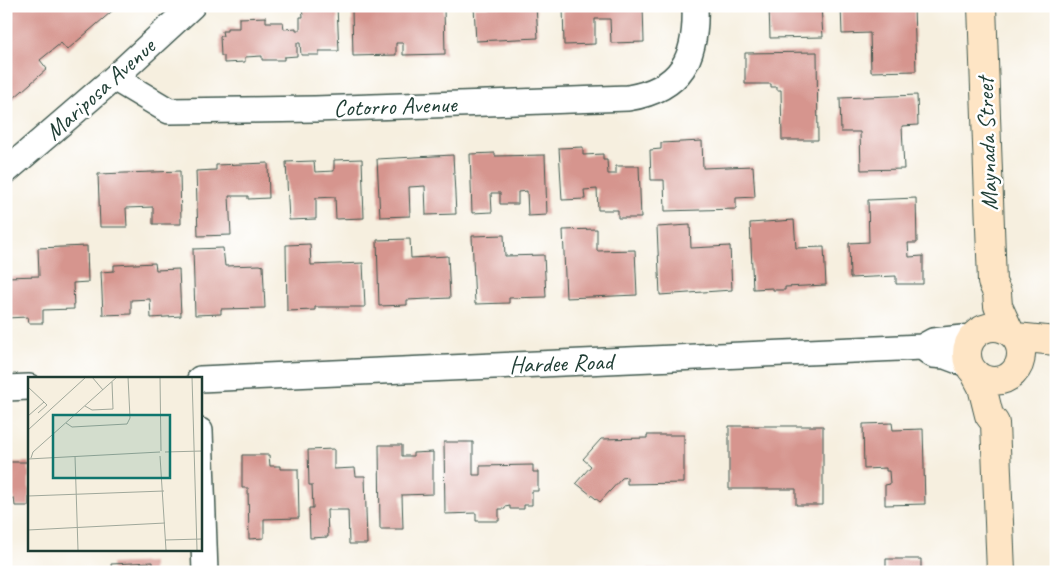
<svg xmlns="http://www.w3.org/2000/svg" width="1062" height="578" font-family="Caveat,sans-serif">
	<rect width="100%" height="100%" fill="#fff"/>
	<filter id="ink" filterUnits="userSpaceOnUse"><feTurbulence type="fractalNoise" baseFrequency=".02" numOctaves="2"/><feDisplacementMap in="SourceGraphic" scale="10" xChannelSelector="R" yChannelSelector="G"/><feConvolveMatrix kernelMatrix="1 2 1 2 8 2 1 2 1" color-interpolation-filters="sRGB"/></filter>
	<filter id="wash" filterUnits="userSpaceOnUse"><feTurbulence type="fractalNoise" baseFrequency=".0096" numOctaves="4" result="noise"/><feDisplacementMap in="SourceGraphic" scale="20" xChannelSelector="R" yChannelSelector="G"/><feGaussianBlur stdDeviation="1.12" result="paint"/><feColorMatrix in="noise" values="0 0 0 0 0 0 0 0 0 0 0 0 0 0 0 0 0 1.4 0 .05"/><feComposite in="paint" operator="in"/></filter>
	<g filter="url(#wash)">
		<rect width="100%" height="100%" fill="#f6efdf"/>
		<g id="blocks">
			<path fill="#d6958e" d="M6 6H118L67 50 61 43 40 60 47 69 6 105Z
				M302 6H337L339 51H319V55H301L300 43H297V56L284 57V60H262V56L245 57V62L224 63V56H221L220 36H223L222 31H227V28H239V18L266 17V22H283L284 29 296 28V30H300V17H303Z
				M369 6 444 7 445 54 403 55V43H396V55L353 56 352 9 369 8Z
				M536 6 538 38 476 41 474 7Z
				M563 6H643L644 42 611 43 610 19H595V44L564 45Z
				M769 6H821L823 37 770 38Z
				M841 6H914L916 71 871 72 870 33 842 34Z
				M1053 6H1056V17H1053Z
				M1053 37H1056V71H1054Z
				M817 52 818 140H782L781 90H777V87H771V84H745V53Z
				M917 95 918 125 902 126 904 169 861 170 860 132H841L840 98Z
				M702 141 703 168 753 166 755 197 736 198V209L665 211 664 180H651L650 150 661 149V143Z
				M583 147V155L603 154V160H607L608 174H616V166H639L641 218H618V210H598L597 189 584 190 585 199 562 200 559 148Z
				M495 153V156L545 155 547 215 528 216 527 191 518 192V204H500V193H491L492 212 472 213 470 154Z
				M453 155 456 214 426 215 425 186 409 187 410 216 380 217 377 159Z
				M362 159 364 218 336 219 335 197 316 198V219L289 220 286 162 314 161 315 172 334 171V160Z
				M268 163 269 198 248 199V196H229L231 235 198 236 196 171 216 170V165Z
				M180 171 181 224H153V207L126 208 127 227H100L98 174Z
				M916 198 917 243H908L909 257 923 256V284H896V276L850 278 849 243 869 242 868 200Z
				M794 220 796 248 824 247 826 285 785 287V290H773V288L753 289 750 223Z
				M690 225 691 248 730 246 732 290 660 295 657 227Z
				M597 229V251L635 250 637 295 566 298 563 230Z
				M504 235 505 256 544 255 546 297 509 298V303L475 304 472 236Z
				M410 239 411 258 448 256 450 298 407 300V305L379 306 377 240Z
				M310 244 311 265 363 263 365 307H315V310L287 311 286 245Z
				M87 246 88 282 73 283 74 309 43 310V323H29L28 317 6 318V277L39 276 38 248Z
				M223 248 225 266 260 265 263 266 265 308 221 309V314L195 315 193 249Z
				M155 263 156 270 179 269 181 316 151 318 150 299 131 300V314L103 315 101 272 114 271V265Z
				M892 423 893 430 923 429 925 504 885 505V485L890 484 889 471H886V468L864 469 863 424Z
				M729 426H823V505H796V489H729Z
				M647 435H684V483L627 484V477L622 478 600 502 576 483 591 466 583 459 601 439 647 438Z
				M444 442H473V475H480V466L533 465V472H538V491H532V505H524V509H510V506L505 507V509H499V521H476V513L445 514Z
				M379 445H402V456H413V453L433 452V494L402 495 403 529H380Z
				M334 449V469L355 468 356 476H365L367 544H349L348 510H327L328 537 310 538 309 508H313L312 485H309L308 450Z
				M242 455H269L270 466H280V469H298L299 518 264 519V538L249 539 248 488H242Z
				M6 462H29V506H15L14 498 7 499Z
				M886 559H921V572H886Z
				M153 562V572H112L111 564Z
				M648 568 682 569V572H648Z
				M630 569V572H604V570Z"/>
		</g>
	</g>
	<g filter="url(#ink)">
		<use href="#blocks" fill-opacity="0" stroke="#3f584e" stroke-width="1"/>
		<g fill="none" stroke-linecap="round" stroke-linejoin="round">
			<g stroke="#3f584e" stroke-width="28">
				<path id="street" d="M114 78 169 111 315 109 628 98C682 89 697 58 695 6
					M6 171 114 78 192 6
					M922 347 933 355 945 356 969 365
					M200 379 922 347 933 341 973 337
					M6 388 29 387
					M200 431 205 572"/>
			</g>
			<g stroke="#3f584e" stroke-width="30">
				<path id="secondary" d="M982 6 992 282 997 293 998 306 1009 330
					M967 354a27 27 0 1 1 54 0a27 27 0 1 1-54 0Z
					M1016 337 1056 341
					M974 372 982 387 989 415 995 423 1001 572"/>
			</g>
			<use href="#street" stroke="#fff" stroke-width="25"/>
			<use href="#secondary" stroke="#fee5c5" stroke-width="28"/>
		</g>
	</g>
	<g text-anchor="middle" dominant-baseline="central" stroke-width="5" stroke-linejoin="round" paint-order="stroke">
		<g font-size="24" fill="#1f3d34" stroke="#fff">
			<text transform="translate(100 89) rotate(-42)">Mariposa Avenue</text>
			<text transform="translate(395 106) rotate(-2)">Cotorro Avenue</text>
			<text transform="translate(987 144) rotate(-92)">Maynada Street</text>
			<text transform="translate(561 363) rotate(-2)">Hardee Road</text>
		</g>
	</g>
	<g transform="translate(28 377)">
		<rect width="174" height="174" fill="#f6efdf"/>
		<path fill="none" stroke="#a0a89b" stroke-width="1" d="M64 0 75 13M132 0 133 74M164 0 169 173M0 10 16 25 0 39M57 29 64 33 85 32 84 5M10 36 19 28 16 25M38 46 44 50 99 47 102 41 100 0M0 53 58 0M137 75 174 74M47 79 50 173M132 79 138 173M3 81 5 75 89 0M0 82 132 75M0 119 136 114M0 153 137 146M137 163 174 162"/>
		<path fill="#0f766e" fill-opacity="0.15" stroke="#0f766e" stroke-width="2.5" d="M25 38H142V101H25Z"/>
		<rect width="174" height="174" fill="none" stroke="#1f3d34" stroke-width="2.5"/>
	</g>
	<rect width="1062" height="578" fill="none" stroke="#fff" stroke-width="25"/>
</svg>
